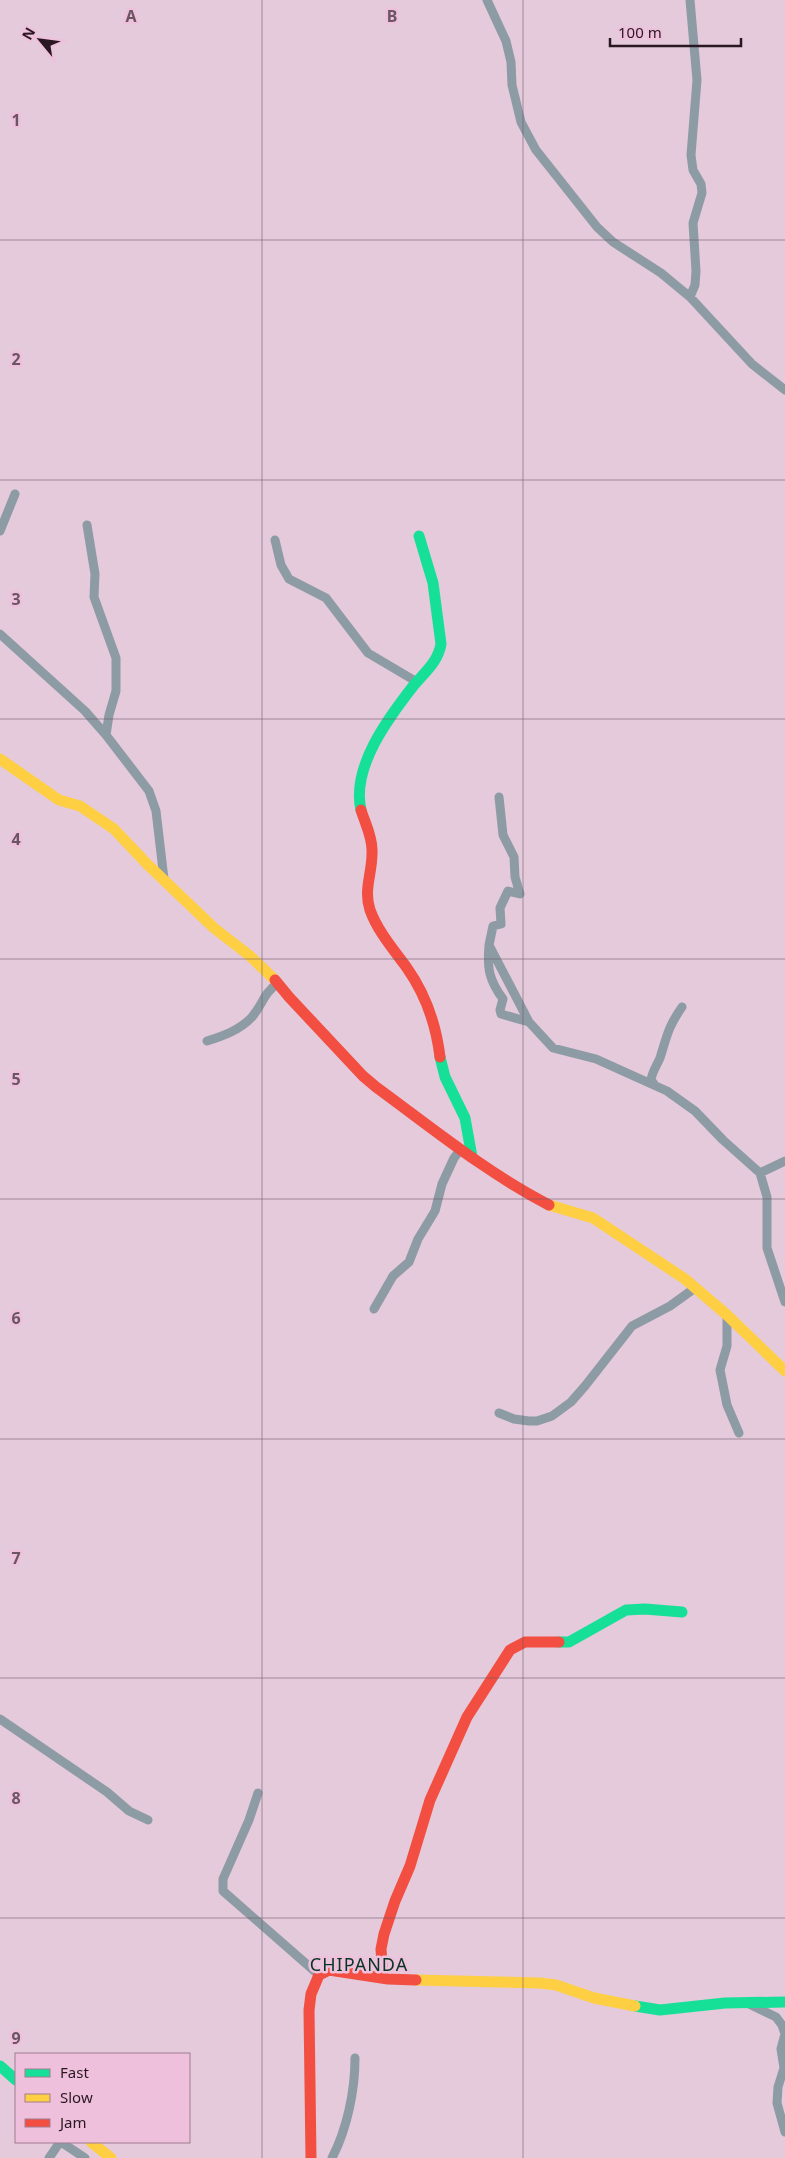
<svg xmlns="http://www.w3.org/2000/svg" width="785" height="2158" font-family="'Noto Sans',sans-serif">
	<rect width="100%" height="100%" fill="#e4cada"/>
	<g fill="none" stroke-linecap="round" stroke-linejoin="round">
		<path stroke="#8d9ba4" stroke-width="9" d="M487 0 506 41 511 62 512 85 521 122 536 150 597 227 613 242 661 273 690 297 752 364 785 390
			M690 0 697 80 691 155 693 170 701 184 702 193 693 223 696 271 695 285 690 297
			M87 525 95 574 94 597 116 658V691L109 715 106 735
			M0 531 15 494
			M275 540 281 565 289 579 326 598 368 653 417 682
			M0 634 85 711 106 735 149 791 156 811 164 879
			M499 797 503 835 514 857 515 877 520 894 508 891 500 908 501 924 493 926 489 945 529 1022 553 1048 596 1059 667 1091 695 1111 723 1140 760 1173 767 1197V1248L785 1302
			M489 945C487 969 489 980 503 999L500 1010 501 1014 529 1022
			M207 1041C223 1036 240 1030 252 1017 263 1004 263 994 278 983
			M654 1084 651 1080C652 1072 657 1065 660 1058 667 1036 668 1027 682 1007
			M760 1173 785 1161
			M374 1309 393 1276 409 1262 418 1239 435 1211 442 1184 454 1158 461 1149
			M727 1315V1346L720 1370 727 1405 739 1433
			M499 1413 514 1419 529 1421H537L552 1416 571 1402 585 1386 632 1326 670 1306 695 1288
			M0 1719 107 1792 129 1811 148 1820
			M258 1793 249 1820 223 1879V1891L319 1975
			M747 2003 776 2017 782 2025 785 2034 781 2049 784 2068 778 2087 777 2103 785 2132
			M61 2142 85 2158
			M49 2158 60 2142
			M332 2158C347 2129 355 2091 355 2058"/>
		<path stroke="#16e098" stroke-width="11" d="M361 810C351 767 389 717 414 685 425 672 438 662 441 644L433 583 419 536
			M440 1057 445 1077 465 1118 472 1157
			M559 1642H569L626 1610 645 1609 682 1612
			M635 2006 660 2010 725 2003 785 2002
			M0 2066 16 2080"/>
		<path stroke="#ffcf43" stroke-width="11" d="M0 759 59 800 80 806 114 829 147 864 214 928 250 956 275 980
			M549 1205 593 1218 685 1279 727 1315 785 1371
			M416 1980 540 1983 556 1985 594 1998 635 2006
			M91 2142 111 2158"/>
		<path stroke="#f24e42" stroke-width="11" d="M361 810C365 823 372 836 372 850 373 872 363 889 370 910 378 932 394 950 407 968 426 995 436 1024 440 1057
			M275 980 289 997 363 1076 376 1087C432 1128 487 1173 549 1205
			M383 1978 381 1949 384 1934 395 1901 410 1866 430 1800 467 1717 510 1650 525 1642H559
			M311 2158 309 2010 311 1994 319 1975 329 1970 388 1979 416 1980"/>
	</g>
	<path fill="none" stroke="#6a5662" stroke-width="1" stroke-opacity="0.55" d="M262 0V2158M523 0V2158M0 240H785M0 480H785M0 719H785M0 959H785M0 1199H785M0 1439H785M0 1678H785M0 1918H785"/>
	<g text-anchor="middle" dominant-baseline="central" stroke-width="5" stroke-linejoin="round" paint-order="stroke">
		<g font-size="18" letter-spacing="1" fill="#053624" stroke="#efc0db">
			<text x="359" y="1964">CHIPANDA</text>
		</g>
	</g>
	<g font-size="16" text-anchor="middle" font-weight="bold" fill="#6a5662" stroke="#efc0db" stroke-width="5" stroke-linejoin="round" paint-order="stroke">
		<text x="131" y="22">A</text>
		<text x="392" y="22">B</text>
		<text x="16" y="126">1</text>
		<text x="16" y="365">2</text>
		<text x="16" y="605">3</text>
		<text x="16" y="845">4</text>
		<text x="16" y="1085">5</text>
		<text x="16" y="1324">6</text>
		<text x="16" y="1564">7</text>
		<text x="16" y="1804">8</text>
		<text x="16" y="2044">9</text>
	</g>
	<rect x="15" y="2053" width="175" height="90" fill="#efc0db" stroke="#a07d91"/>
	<rect x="25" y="2069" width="25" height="8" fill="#16e098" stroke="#a07d91"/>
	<text x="60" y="2078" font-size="15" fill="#291822">Fast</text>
	<rect x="25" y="2094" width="25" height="8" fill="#ffcf43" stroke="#a07d91"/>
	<text x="60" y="2103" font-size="15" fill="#291822">Slow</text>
	<rect x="25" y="2119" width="25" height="8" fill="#f24e42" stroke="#a07d91"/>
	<text x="60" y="2128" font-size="15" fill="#291822">Jam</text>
	<g transform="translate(40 40) rotate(299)" stroke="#efc0db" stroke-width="4" paint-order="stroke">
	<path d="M0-4L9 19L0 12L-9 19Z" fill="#291822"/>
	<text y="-8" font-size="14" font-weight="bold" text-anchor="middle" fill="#291822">N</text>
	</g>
	<path d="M610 38v8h131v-8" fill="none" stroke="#291822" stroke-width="2.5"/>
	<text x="618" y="38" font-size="15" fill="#291822" stroke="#efc0db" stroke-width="4" paint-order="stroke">100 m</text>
</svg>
